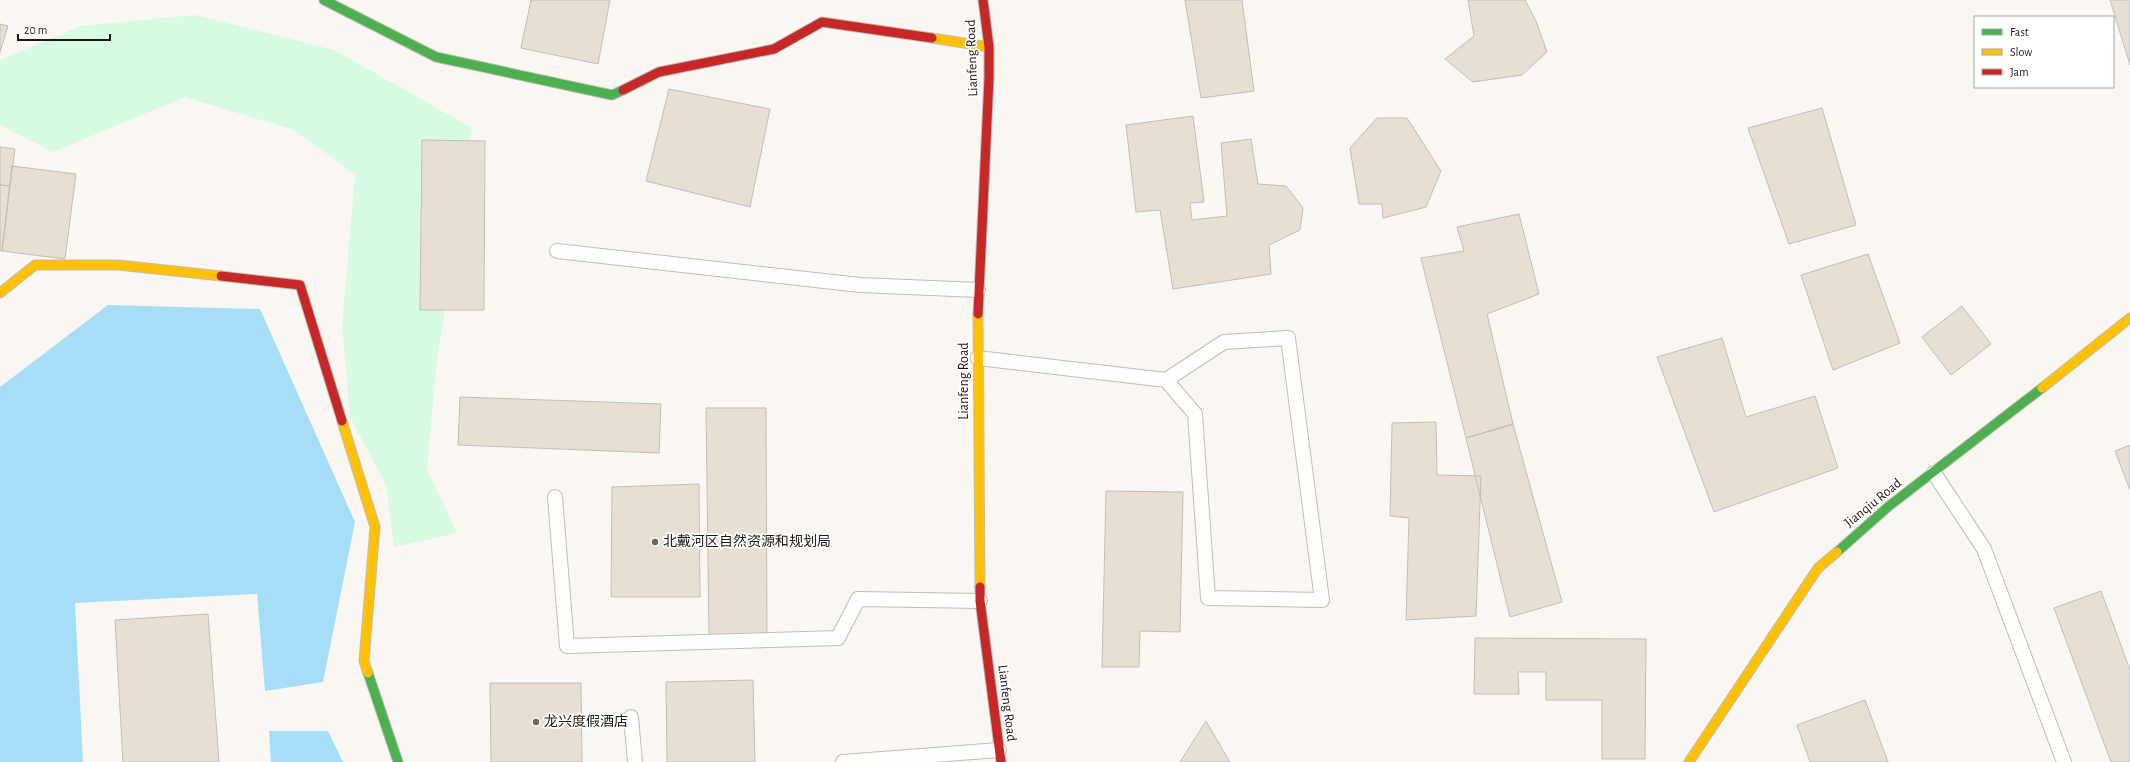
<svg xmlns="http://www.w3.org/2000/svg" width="2130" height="762" font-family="'Alegreya Sans','Noto Sans SC',sans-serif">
	<rect width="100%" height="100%" fill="#faf7f3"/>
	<path fill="#d6fae2" d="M195 15 334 50 472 128 437 361 427 469 457 533 394 547 386 485 350 417 342 325 355 175 294 130 185 97 53 152 0 125V60L81 26Z"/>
	<path fill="#a5def6" d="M108 305 260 309 355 522 323 682 265 691 257 594 75 603 83 762H0V387Z
		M269 731H328L343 762H271Z"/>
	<path fill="#e7dfd4" stroke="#c1bdb8" d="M531 0H610L598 64 521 48Z
		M1185 0H1242L1254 91 1201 98Z
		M1468 0H1525L1536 21 1547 52 1522 75 1473 82 1445 59 1474 36Z
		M2110 0H2130V65Z
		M0 24 8 26 0 52Z
		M669 89 770 109 750 207 646 181Z
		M1822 108 1856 225 1789 244 1748 128Z
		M1193 116 1204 202 1190 203 1192 220 1227 216 1221 143 1251 139 1258 184 1286 186 1303 208 1300 230 1269 245 1271 274 1173 289 1160 210 1136 212 1126 125Z
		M1377 118H1407L1441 171 1426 207 1383 218 1382 204H1359L1350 148Z
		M422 140 485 141 484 310H420Z
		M0 147 15 149 10 186 0 185Z
		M12 166 76 174 65 259 2 251Z
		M0 185 10 186 2 251H0Z
		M1519 214 1539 294 1487 314 1513 424 1466 438 1421 258 1464 251 1457 227Z
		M1868 254 1900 343 1833 370 1801 275Z
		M1962 306 1991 344 1951 375 1922 337Z
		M1722 338 1746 417 1815 396 1838 468 1714 512 1657 357Z
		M460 397 661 404 659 453 458 445Z
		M706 408H766L767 638 709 636Z
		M1436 422 1437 475 1481 476 1476 616 1406 620 1409 518 1390 516 1392 423Z
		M1513 424 1562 602 1510 617 1466 438Z
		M2130 445V490L2115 451Z
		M699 484 700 597H611L612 487Z
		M1106 491 1183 492 1180 632 1140 631 1139 667H1102Z
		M2101 591 2130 670V762H2111L2054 608Z
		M208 614 219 762H123L115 620Z
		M1475 638 1646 639 1645 759H1602V700H1546V672H1518L1519 694H1474Z
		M753 680 755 762H667L666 682Z
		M490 683H581L582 762H491Z
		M1865 700 1888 762H1810L1797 725Z
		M1206 721 1230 762H1180Z"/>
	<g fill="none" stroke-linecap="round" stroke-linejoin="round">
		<g stroke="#c0bdb8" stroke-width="16">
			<path id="lane" d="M557 251 860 285 978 290
				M978 358 1166 380 1224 342 1288 338 1322 600 1208 598 1195 414 1166 380
				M1934 473 1984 549 2064 762
				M555 497 567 646 838 638 858 599 980 601
				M631 717 635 762
				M843 762 999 750"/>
		</g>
		<g stroke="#c0bdb8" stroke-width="11">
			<path id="fast" d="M324 0 436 57 612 95 623 90
				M1837 552 1889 506 2042 388
				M368 673 398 762"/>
		</g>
		<g stroke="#c0bdb8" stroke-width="11">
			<path id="slow" d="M932 38 989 47
				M0 293 35 265H118L221 276
				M978 314 980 587
				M2042 388 2130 318
				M342 421 375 527 364 661 368 673
				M1689 762 1818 568 1837 552"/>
		</g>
		<g stroke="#c0bdb8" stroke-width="11">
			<path id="jam" d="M623 90 659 72 774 49 822 22 932 38
				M221 276 300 285 342 421
				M978 314 989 78V47L983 0
				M980 587V601L1001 762"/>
		</g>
		<use href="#lane" stroke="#fefefd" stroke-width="14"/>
		<use href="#fast" stroke="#4caf50" stroke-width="9"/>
		<use href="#slow" stroke="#ffc107" stroke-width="9"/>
		<use href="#jam" stroke="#c62828" stroke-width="9"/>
	</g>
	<g fill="#6b6761" stroke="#fff" stroke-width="1.5">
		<circle cx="655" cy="542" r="4"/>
		<circle cx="536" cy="722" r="4"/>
	</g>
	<g text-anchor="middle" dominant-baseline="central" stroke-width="3.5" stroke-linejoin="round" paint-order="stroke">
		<g font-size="14" fill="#1e1913" stroke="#fff">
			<text transform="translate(972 58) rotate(-92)">Lianfeng Road</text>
			<text transform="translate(964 381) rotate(-90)">Lianfeng Road</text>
			<text transform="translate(1873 503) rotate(-39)">Jianqiu Road</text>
			<text transform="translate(1007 703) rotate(83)">Lianfeng Road</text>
		</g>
		<g font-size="14" fill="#1e1913" stroke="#fff" text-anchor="start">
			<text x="663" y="542">北戴河区自然资源和规划局</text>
			<text x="544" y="722">龙兴度假酒店</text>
		</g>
	</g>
	<rect x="1974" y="16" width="140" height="72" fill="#ffffff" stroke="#a5a3a1"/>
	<rect x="1982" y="29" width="20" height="6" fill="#4caf50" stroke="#a5a3a1"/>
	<text x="2010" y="36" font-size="12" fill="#1e1913">Fast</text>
	<rect x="1982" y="49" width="20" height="6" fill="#ffc107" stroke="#a5a3a1"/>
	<text x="2010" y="56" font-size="12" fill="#1e1913">Slow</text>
	<rect x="1982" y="69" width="20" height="6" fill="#c62828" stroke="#a5a3a1"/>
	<text x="2010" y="76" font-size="12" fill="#1e1913">Jam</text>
	<path d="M18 34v6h92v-6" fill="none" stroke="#1e1913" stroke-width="2"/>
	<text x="24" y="34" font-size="12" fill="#1e1913" stroke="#ffffff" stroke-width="3" paint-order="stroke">20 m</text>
</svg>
